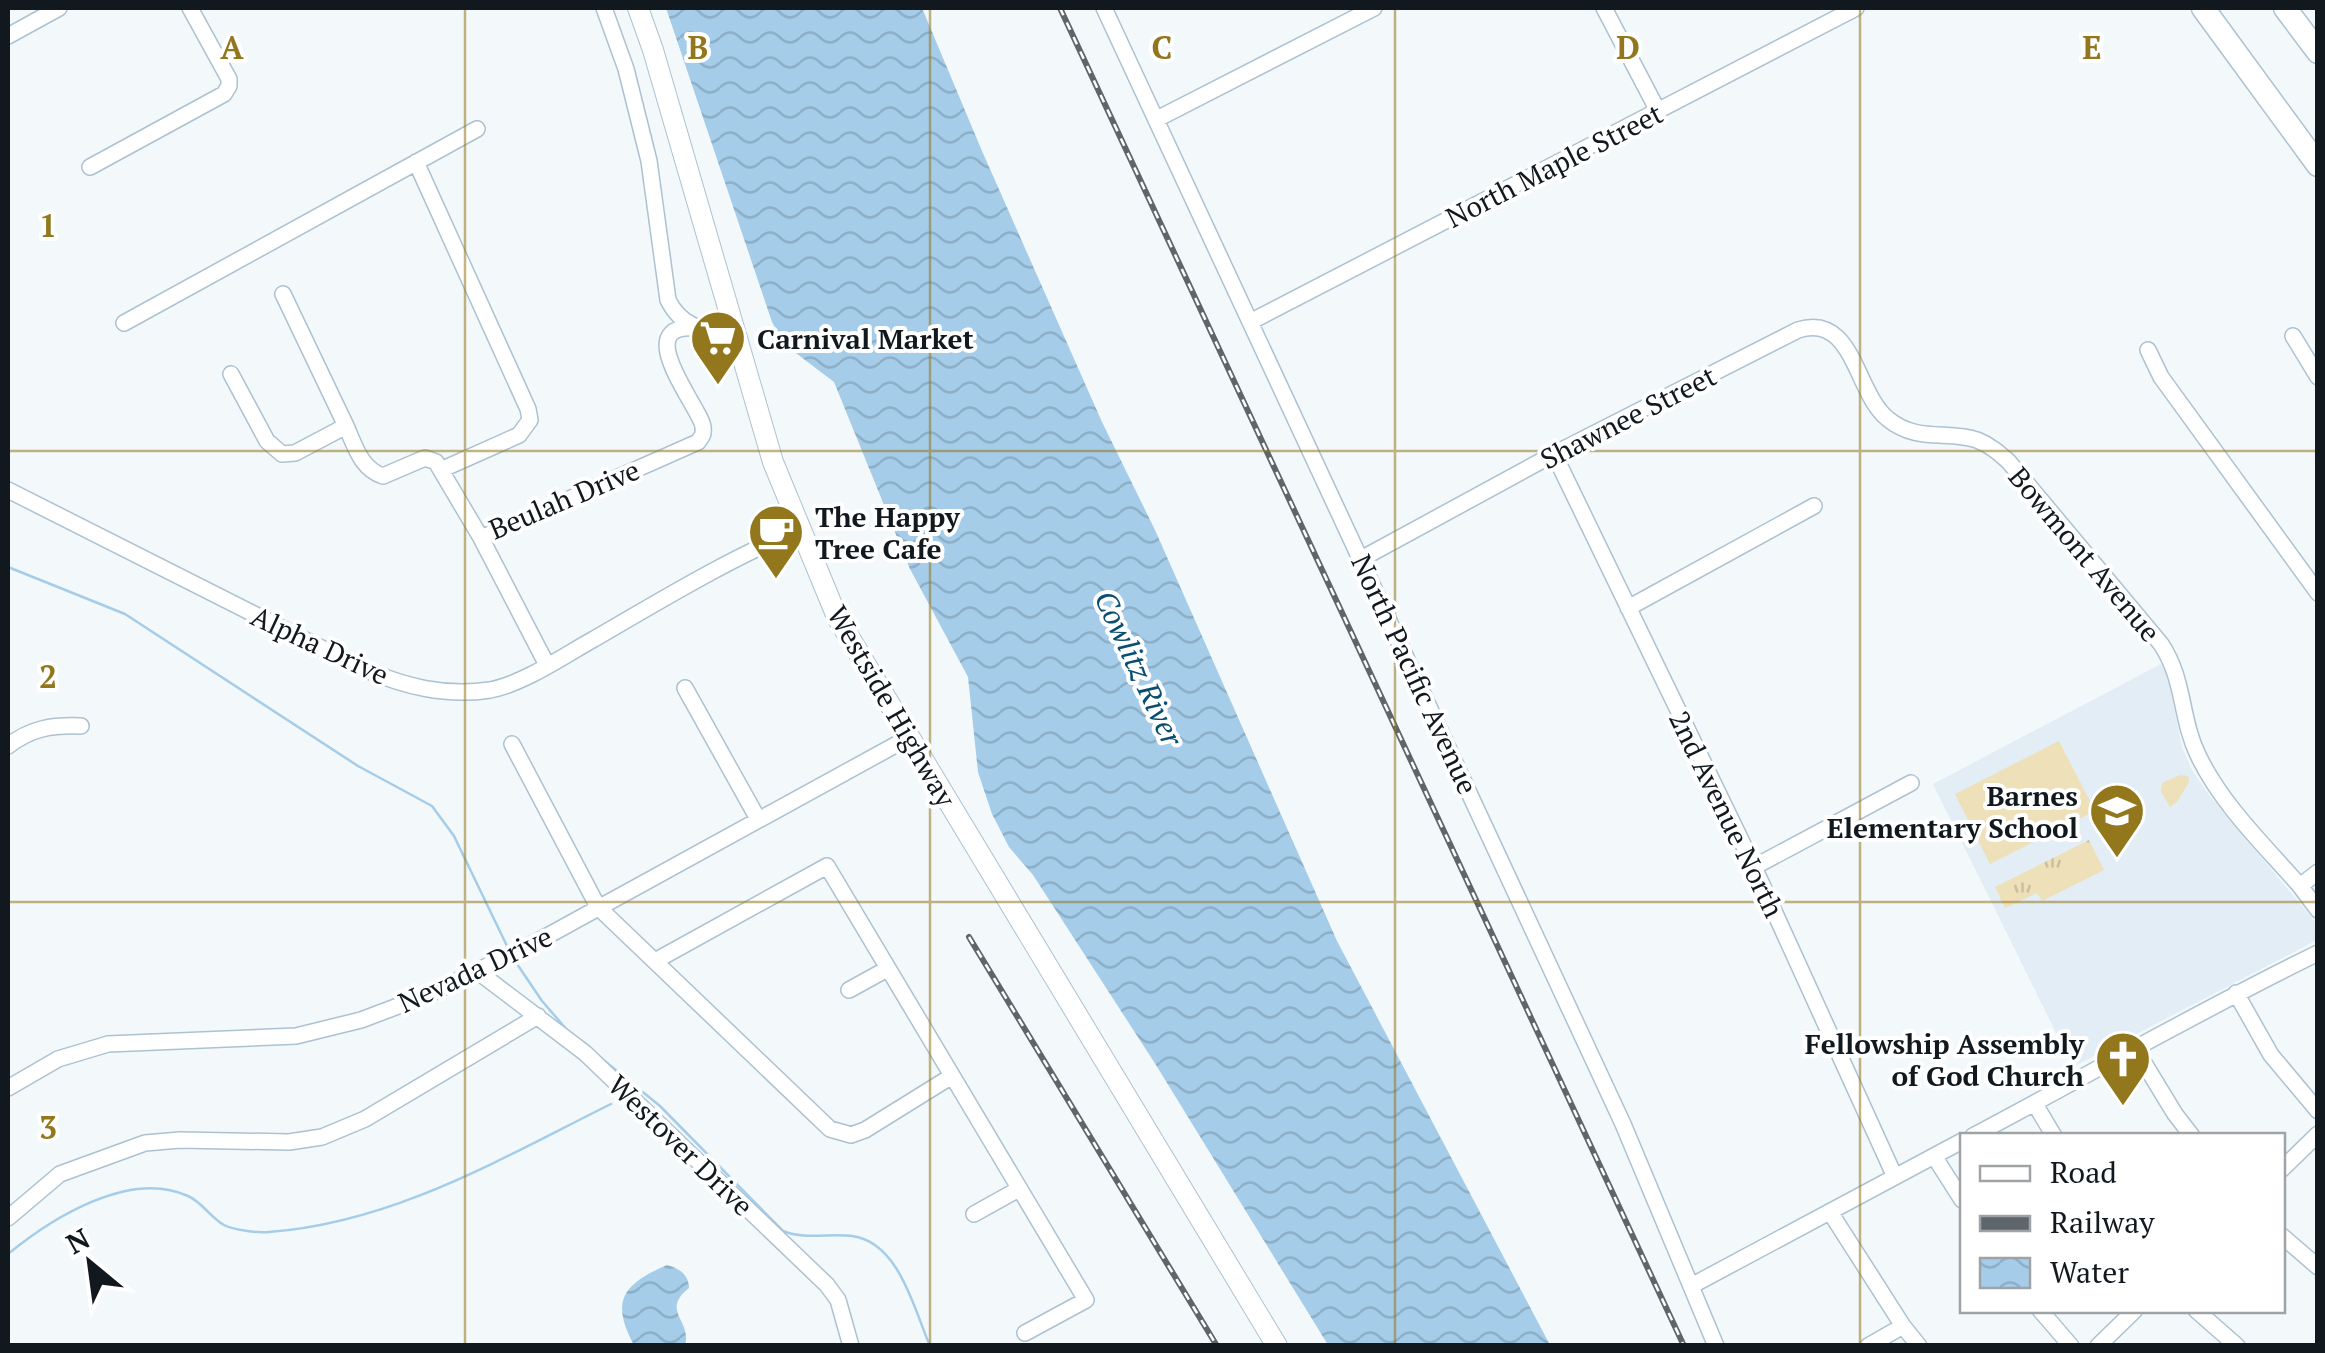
<svg xmlns="http://www.w3.org/2000/svg" width="2325" height="1353" font-family="'PT Serif',serif">
	<defs>
		<pattern id="park-tufts" width="24" height="20" patternUnits="userSpaceOnUse" patternTransform="scale(2.5)"><rect width="24" height="20" fill="#eee0b8"/><path d="M3 7l-1-3M5 7V3M7 7l1-3M15 17l-1-3M17 17v-4M19 17l1-3" fill="none" stroke="#cbc09e"/></pattern>
		<pattern id="water-waves" width="16" height="10" patternUnits="userSpaceOnUse" patternTransform="scale(2.5)"><rect width="16" height="10" fill="#a5cde9"/><path d="M0 5q4-4 8 0t8 0" fill="none" stroke="#8dafc7"/></pattern>
	</defs>
	<rect width="100%" height="100%" fill="#f3f8fb"/>
	<path fill="#e2edf6" d="M2161 664 2167 672 2182 747 2192 770 2209 795 2317 924V940L2073 1067 1933 784Z"/>
	<path fill="#eee0b8" d="M2059 741 2095 811 1990 864 1955 794Z"/>
	<path fill="url(#park-tufts)" d="M2180 775 2188 776 2189 782 2177 802 2170 807 2161 792 2162 783Z
		M2089 840 2104 870 2042 901 2037 893 2005 908 1995 887Z"/>
	<path fill="url(#water-waves)" d="M666 8H922L982 151 1102 422 1155 530 1337 941 1550 1345H1328L1156 1065 1033 875 1009 847 992 814 978 772 968 677 910 569 834 382 784 344 772 322Z
		M667 1265C679 1268 689 1275 689 1288 660 1311 692 1320 685 1345H634C610 1301 623 1284 667 1265Z"/>
	<g fill="none" stroke-linecap="round" stroke-linejoin="round">
		<path stroke="#a5cde9" stroke-width="2.5" d="M8 567 125 614 358 766 432 806 454 836 507 946
			M513 958 542 1001 568 1031
			M601 1058 660 1106 783 1231C805 1240 829 1233 852 1236 899 1242 914 1309 930 1346
			M8 1254C52 1218 130 1169 188 1196 202 1202 211 1218 224 1225 234 1230 257 1233 269 1232 393 1223 502 1158 611 1104"/>
		<g stroke="#acc2d1" stroke-width="18">
			<path id="minor" d="M604 8 626 69 649 161 668 300C683 330 706 330 736 334
				M1104 8 1623 1124 1716 1346
				M1604 8 1658 111
				M8 36 59 8
				M1157 119 1374 8
				M416 162 528 409 530 420 519 435 443 469
				M90 167 224 94 229 86V79L190 8
				M283 294 346 426
				M1252 321 1856 8
				M124 323 477 129
				M2293 336 2318 377
				M2148 350 2161 377 2318 593
				M231 374 267 441 282 454 295 453 346 426C355 446 361 469 383 476L425 458 436 462 481 538 547 665
				M1554 454 1754 867 1895 1177
				M8 490 363 669C405 686 444 697 490 690 523 684 565 655 594 639 661 600 727 560 798 530
				M481 538 698 442C702 436 704 435 703 427 702 410 629 324 694 328
				M1361 559 1554 454 1798 330C1854 312 1855 393 1888 419 1917 443 1948 430 1977 440 1990 445 1999 453 2009 462L2161 644C2185 680 2180 718 2198 755 2221 804 2265 846 2300 886
				M1628 608 1814 506
				M685 688 758 819
				M512 744 598 907 830 1129 851 1135 865 1130 952 1076
				M8 746C31 728 52 725 81 726
				M1754 867 1911 783
				M2318 872 2300 886 2318 910
				M655 961 827 866 1086 1300 1025 1333
				M477 971 585 1053 827 1285 838 1300 851 1346
				M849 990 887 969
				M2236 993 2271 1055 2318 1111
				M2136 1050 2175 1114 2192 1136
				M8 1088 58 1059 108 1044 296 1036 361 1020 430 994 540 940 908 738
				M2035 1104 2054 1136
				M1973 1136C2088 1075 2201 1010 2318 953
				M1934 1156 1962 1200
				M2282 1169 2318 1134
				M1830 1212 1903 1326 1919 1346
				M974 1214 1017 1190
				M8 1218 60 1174 145 1143 180 1140 289 1142 322 1137 365 1119 538 1016
				M2282 1236 2318 1267
				M1691 1286 1962 1141
				M2040 1310 2071 1346
				M2196 1310 2237 1346
				M1868 1346 1903 1326
				M2098 1346 2135 1310"/>
		</g>
		<g stroke="#acc2d1" stroke-width="22">
			<path id="major" d="M638 8 653 50 773 462 837 617 1277 1346"/>
		</g>
		<g stroke="#acc2d1" stroke-width="25">
			<path id="highway" d="M2203 8 2318 165
				M2285 8 2318 52"/>
		</g>
		<use href="#minor" stroke="#fff" stroke-width="15"/>
		<use href="#major" stroke="#fff" stroke-width="20"/>
		<use href="#highway" stroke="#fff" stroke-width="22"/>
		<g stroke="#5f666b" stroke-width="6">
			<path id="rail" d="M1060 8 1684 1346
				M969 937 1217 1346"/>
		</g>
		<use href="#rail" stroke="#fff" stroke-width="2.5" stroke-dasharray="8" stroke-linecap="butt"/>
	</g>
	<path fill="none" stroke="#92771d" stroke-width="2.5" stroke-opacity="0.55" d="M465 8V1346M930 8V1346M1395 8V1346M1860 8V1346M8 451H2318M8 902H2318"/>
	<defs>
		<g id="supermarket-pin" transform="scale(2.875)"><path d="M0 17L-7.5 6A9.5 9.5 0 1 1 7.5 6Z" fill="#92771d" stroke="#fff"/><path d="M-6-5.5h2.5l.6 2H6L4.5 2H-2.5L-4.4-4H-6ZM-1.5 3.2a1.3 1.3 0 1 0 .1 0ZM3 3.2a1.3 1.3 0 1 0 .1 0Z" fill="#fff"/></g>
		<g id="cafe-pin" transform="scale(2.875)"><path d="M0 17L-7.5 6A9.5 9.5 0 1 1 7.5 6Z" fill="#92771d" stroke="#fff"/><path d="M-5.5-4.5H6V0H3Q3 3.5 0 3.5H-2.5Q-5.5 3.5-5.5 0ZM3-3.2v2h1.7v-2ZM-6 4.5H4V6H-6Z" fill="#fff"/></g>
		<g id="school-pin" transform="scale(2.875)"><path d="M0 17L-7.5 6A9.5 9.5 0 1 1 7.5 6Z" fill="#92771d" stroke="#fff"/><path d="M0-5L7-2L0 1L-7-2ZM-4 1L0 2.5L4 1V4Q0 6-4 4Z" fill="#fff"/></g>
		<g id="church-pin" transform="scale(2.875)"><path d="M0 17L-7.5 6A9.5 9.5 0 1 1 7.5 6Z" fill="#92771d" stroke="#fff"/><path d="M-1.2-6h2.4v3.5h3.3v2.4h-3.3V6h-2.4V-.1h-3.3v-2.4h3.3Z" fill="#fff"/></g>
	</defs>
	<g fill-rule="evenodd">
		<use href="#supermarket-pin" x="718" y="338"/>
		<use href="#cafe-pin" x="776" y="532"/>
		<use href="#school-pin" x="2117" y="811"/>
		<use href="#church-pin" x="2123" y="1059"/>
	</g>
	<g text-anchor="middle" dominant-baseline="central" stroke-width="8" stroke-linejoin="round" paint-order="stroke">
		<g font-size="28" fill="#11191f" stroke="#fff">
			<text transform="translate(1554 165) rotate(-27)">North Maple Street</text>
			<text transform="translate(1628 417) rotate(-27)">Shawnee Street</text>
			<text transform="translate(564 499) rotate(-23)">Beulah Drive</text>
			<text transform="translate(2085 554) rotate(50)">Bowmont Avenue</text>
			<text transform="translate(320 645) rotate(25)">Alpha Drive</text>
			<text transform="translate(1415 674) rotate(65)">North Pacific Avenue</text>
			<text transform="translate(892 706) rotate(60)">Westside Highway</text>
			<text transform="translate(1727 814) rotate(64)">2nd Avenue North</text>
			<text transform="translate(475 969) rotate(-25)">Nevada Drive</text>
			<text transform="translate(681 1145) rotate(44)">Westover Drive</text>
		</g>
		<g font-size="28" font-weight="bold" fill="#11191f" stroke="#fff" text-anchor="start">
			<text x="757" y="338">Carnival Market</text>
			<text x="815" y="516">The Happy<tspan x="815" dy="32">Tree Cafe</tspan></text>
			<text x="2078" y="795" text-anchor="end">Barnes<tspan x="2078" dy="32">Elementary School</tspan></text>
			<text x="2084" y="1043" text-anchor="end">Fellowship Assembly<tspan x="2084" dy="32">of God Church</tspan></text>
		</g>
		<g font-size="30" font-style="italic" fill="#084e73" stroke="#fff">
			<text transform="translate(1139 668) rotate(65)">Cowlitz River</text>
		</g>
	</g>
	<g font-size="32" text-anchor="middle" font-weight="bold" fill="#92771d" stroke="#fff" stroke-width="8" stroke-linejoin="round" paint-order="stroke">
		<text x="232" y="59">A</text>
		<text x="698" y="59">B</text>
		<text x="1162" y="59">C</text>
		<text x="1628" y="59">D</text>
		<text x="2092" y="59">E</text>
		<text x="48" y="237">1</text>
		<text x="48" y="688">2</text>
		<text x="48" y="1139">3</text>
	</g>
	<rect width="2325" height="1353" fill="none" stroke="#11191f" stroke-width="20"/>
	<rect x="1960" y="1133" width="325" height="180" fill="#ffffff" stroke="#a0a3a5" stroke-width="2.5"/>
	<rect x="1980" y="1166" width="50" height="15" fill="#ffffff" stroke="#a0a3a5" stroke-width="2.5"/>
	<text x="2050" y="1183" font-size="30" fill="#11191f">Road</text>
	<rect x="1980" y="1216" width="50" height="15" fill="#5f666b" stroke="#a0a3a5" stroke-width="2.5"/>
	<text x="2050" y="1233" font-size="30" fill="#11191f">Railway</text>
	<rect x="1980" y="1258" width="50" height="30" fill="url(#water-waves)" stroke="#a0a3a5" stroke-width="2.5"/>
	<text x="2050" y="1283" font-size="30" fill="#11191f">Water</text>
	<g transform="translate(90 1263) rotate(331)" stroke="#ffffff" stroke-width="8" paint-order="stroke">
	<path d="M0-8L18 38L0 25L-18 38Z" fill="#11191f"/>
	<text y="-15" font-size="28" font-weight="bold" text-anchor="middle" fill="#11191f">N</text>
	</g>
</svg>
